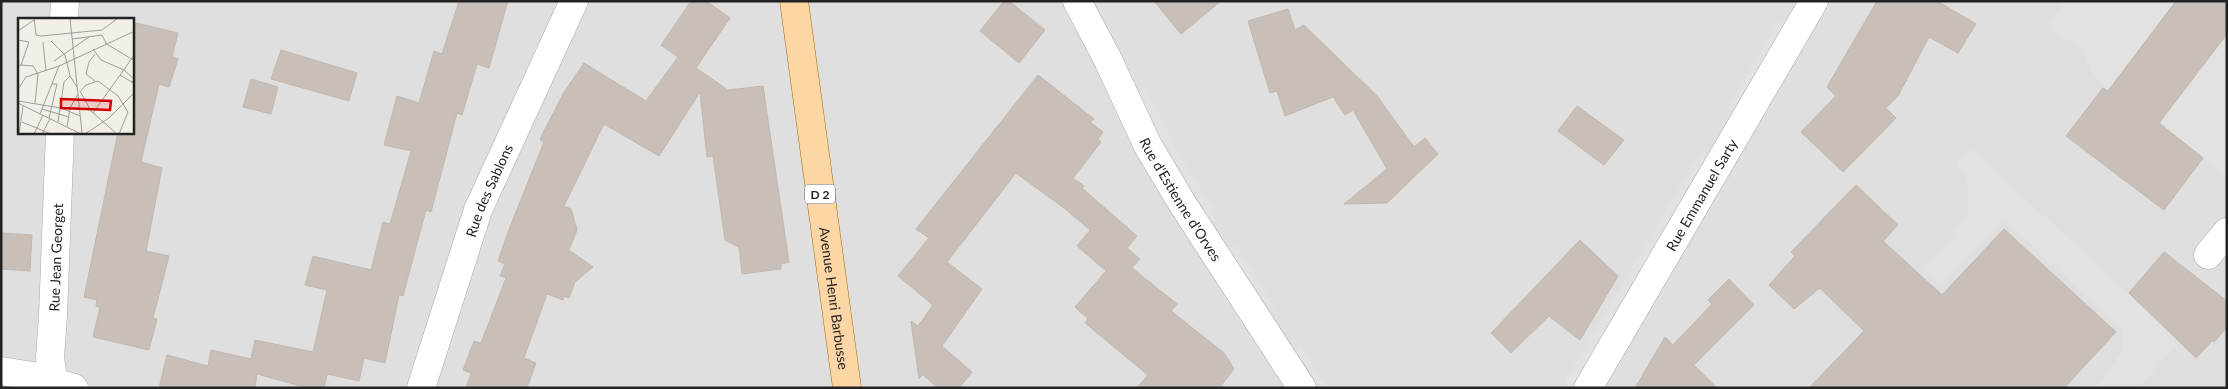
<svg xmlns="http://www.w3.org/2000/svg" width="2228" height="389" font-family="Lato,sans-serif">
	<rect width="100%" height="100%" fill="#f2efe9"/>
	<path fill="#e0dfdf" fill-rule="evenodd" d="M1 1H2227V388H1ZM19 19H132V132H19Z"/>
	<path fill="#e2e2e2" d="M2065 1H2176L2108 91 2091 71 2082 49 2047 28Z
		M1778 21 1786 25 1735 112 1728 107Z
		M2227 34V176L2159 123Z
		M1145 88 1181 157 1217 215 1210 220 1172 161 1137 92Z
		M1971 149 2181 342 2137 388H2097L2122 351 2121 329 2004 219 1941 284 1923 267 1951 239 1966 216 1969 206 1966 176 1956 164Z
		M1701 151 1709 156 1571 388 1564 383Z
		M1235 245 1275 307 1268 312 1228 249Z
		M1300 346 1323 382 1328 388H1316L1293 351Z"/>
	<path fill="#c7bfb8" stroke="#c4b6ab" d="M459 1H508L489 68 477 64 462 115 457 113 431 212 426 210 403 296 399 295 385 363 364 358 359 381 327 374 324 388H308L257 374 255 388H159L167 355 208 366 211 350 251 359 255 340 313 352 327 290 305 285 313 256 371 270 383 222 390 224 411 151 384 145 397 96 419 103 434 51 442 54Z
		M691 1H706L730 18 696 68 728 90 763 86 789 262 781 264V269L742 274 739 247 725 240 713 156 707 157 700 92 659 156 604 124 564 206 571 209 577 230 569 250 593 267 575 282 569 298 564 296 563 300 547 294 524 358 536 363 527 388H466L471 373 463 370 474 341 481 343 506 278 500 276 505 264 498 261 510 227 544 142 540 139 563 94 584 63 646 101 678 57 661 45Z
		M1004 1H1009L1045 30 1019 63 980 31Z
		M1154 1H1221L1181 34Z
		M1877 1H1937L1976 24 1958 53 1929 37 1898 96 1886 108 1896 118 1843 172 1801 132 1836 96 1827 87Z
		M2176 1H2227V34L2159 123 2203 158 2164 210 2066 136 2103 88 2108 91Z
		M1288 9 1295 30 1304 25 1377 96 1414 147 1425 138 1438 154 1387 203 1344 204 1387 169 1353 110 1345 115 1333 97 1285 116 1277 91 1270 93 1248 21Z
		M132 22 178 33 172 57 178 59 169 87 159 84 141 162 162 168 146 251 169 256 153 318 157 319 149 350 93 337 100 307 96 306 97 300 84 297 118 132H132Z
		M281 50 357 73 349 101 271 79Z
		M1038 75 1094 119 1090 122 1103 132 1098 139 1101 142 1073 178 1084 186 1082 188 1137 236 1127 248 1140 259 1132 268 1177 304 1171 311 1224 353 1234 369 1219 388H1137L1148 375 1085 323 1088 319 1075 307 1106 271 1077 246 1090 230 1064 208 1016 173 947 262 982 289 942 346 972 372 959 388H938L922 374 919 379 911 321 918 326 933 305 898 276 929 238 916 229Z
		M251 79 278 87 271 114 243 107Z
		M1577 106 1624 140 1604 165 1558 131Z
		M1856 185 1898 225 1883 241 1942 295 2004 229 2116 332 2064 388H1809L1864 331 1820 288 1794 309 1769 285 1795 256 1791 252Z
		M1 233 32 235 30 271 1 269Z
		M1580 240 1618 276 1580 340 1549 316 1511 353 1491 333Z
		M2164 252 2227 301V327L2214 342 2213 340 2196 358 2129 293Z
		M1729 279 1754 305 1694 365 1717 388H1635L1665 337 1673 345 1712 304 1708 300Z"/>
	<g fill="none" stroke-linecap="round" stroke-linejoin="round">
		<g stroke="#a9a9a9" stroke-width="29">
			<g id="minor">
				<path id="s1" d="M1077 1 1108 60 1148 146 1182 203 1302 388"/>
				<path d="M64 19 65 1"/>
				<path d="M2208 255 2227 232"/>
				<path d="M1 371 33 376 74 388"/>
				<path id="s2" d="M54 388 50 357 53 316 60 132"/>
				<path id="s3" d="M421 388 478 210 574 1"/>
				<path id="s4" d="M1588 388 1814 1"/>
			</g>
		</g>
		<g stroke="#a06b00" stroke-width="29">
			<g id="major">
				<path id="s5" d="M794 1 847 388"/>
			</g>
		</g>
		<use href="#minor" stroke="#fff" stroke-width="28"/>
		<use href="#major" stroke="#fcd6a4" stroke-width="28"/>
	</g>
	<g text-anchor="middle" dominant-baseline="central" stroke-width="4.5" stroke-linejoin="round" paint-order="stroke">
		<rect fill="#fff" stroke="#646464" stroke-width="1" x="805" y="184.5" width="30" height="19" rx="4"/>
		<g font-size="12" font-weight="bold" fill="#222">
			<text x="820" y="194">D 2</text>
		</g>
		<g font-size="14" fill="#222" stroke="#fff">
			<text stroke="none"><textPath href="#s3" startOffset="209">Rue des Sablons</textPath></text>
			<text stroke="none"><textPath href="#s4" startOffset="224">Rue Emmanuel Sarty</textPath></text>
			<text stroke="none"><textPath href="#s1" startOffset="224">Rue d'Estienne d'Orves</textPath></text>
			<text stroke="none"><textPath href="#s2" startOffset="131">Rue Jean Georget</textPath></text>
			<text stroke="none"><textPath href="#s5" startOffset="300">Avenue Henri Barbusse</textPath></text>
		</g>
	</g>
	<g transform="translate(18 18)">
		<rect width="116" height="116" fill="#f2efe9"/>
		<path fill="none" stroke="#9f9d99" stroke-width="1" d="M16 0 18 17 23 18 84 12 100 0M52 0 64 115M0 13 16 2M54 21 84 17 88 25M0 22 11 24 3 47 0 48M33 23 47 37 52 58 59 69M25 24 28 53M87 25 117 43M75 31 83 42 106 52 116 61 114 65M77 36 71 44 68 56 77 63M36 43 71 19M3 47 15 48 20 56 17 85M102 57 117 66M0 71 8 59 41 48 117 13M62 73 73 93 99 116M62 74 68 67 80 63 100 78 110 94 101 116M0 83 43 90 62 98M0 85 63 116M24 91 51 99M75 95 117 36M22 96 41 48M31 100 39 66H34M4 104 33 116M40 104 46 64 52 58M49 109 52 90 60 76M1 116 5 88M16 116 25 97M24 116 32 101M67 116 91 100 117 74"/>
		<path fill="#d40000" fill-opacity="0.15" stroke="#d40000" stroke-width="2.5" d="M43 81 93 83 92 92 43 90Z"/>
		<rect width="116" height="116" fill="none" stroke="#222" stroke-width="2.5"/>
	</g>
	<rect width="2228" height="389" fill="none" stroke="#222222" stroke-width="5"/>
</svg>
